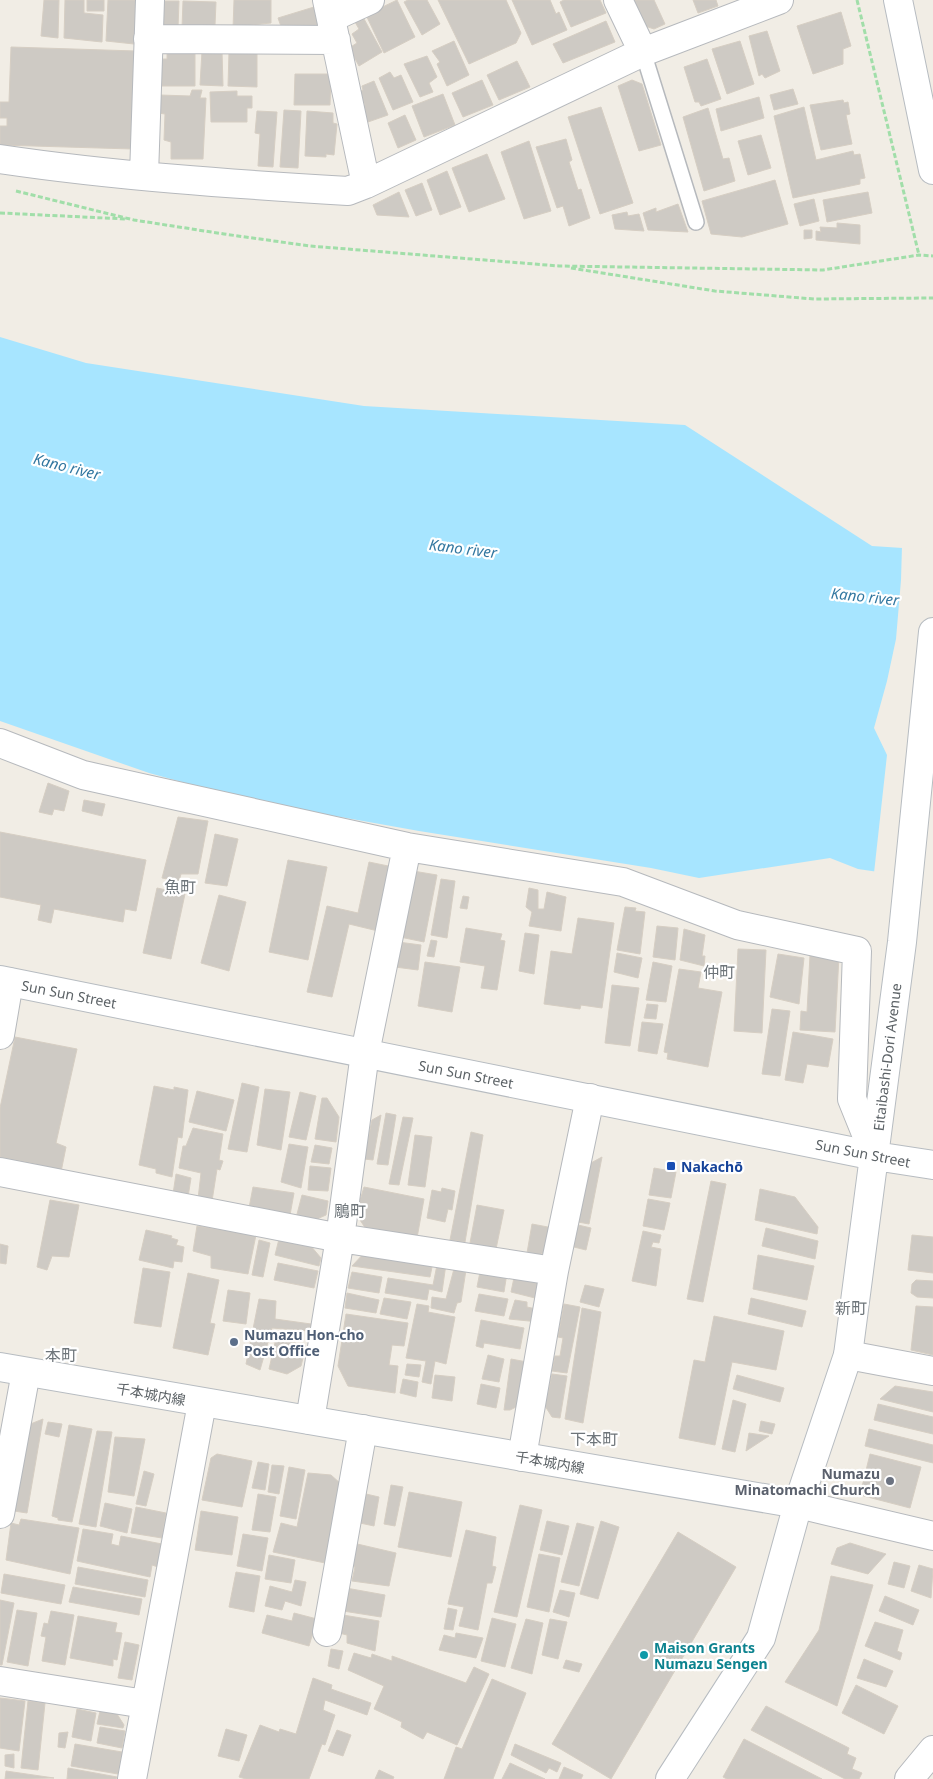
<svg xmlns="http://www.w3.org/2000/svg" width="933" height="1779" font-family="'Noto Sans','Noto Sans JP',sans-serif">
	<rect width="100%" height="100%" fill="#f1ede5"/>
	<path fill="#a7e5ff" d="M0 337 86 363 364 406 685 425 872 546 933 550V880L858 869 830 858 699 878 651 868 419 831 251 801 149 773 0 721Z"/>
	<path fill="#f1ede5" d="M902 546 933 548V883L874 873 887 755 874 728 887 681 896 639 901 580Z"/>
	<path fill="#cecac4" stroke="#d6cec3" d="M44 0H59L58 38 41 36Z
		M65 0H84V13L103 15 102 42 64 38Z
		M87 0H104V11H87Z
		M108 0H136L134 44 106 41Z
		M234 0H271V23L251 25V30L233 29Z
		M397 0 415 37 384 53 366 15Z
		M408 0H427L440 24 422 35 404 2Z
		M438 0H506L521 33 516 43 469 64Z
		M512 0H550L556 14 559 12 567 30 532 45Z
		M564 0H600L606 13 571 27 560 2Z
		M631 0H654L665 24 654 29 642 25Z
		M693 0H716L718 6 698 13Z
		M161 1H179L178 28H166L159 18Z
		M183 1 216 2 215 25H200V28H182Z
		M314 7 320 26 301 31 283 32 278 18Z
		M841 12 851 46 843 49V64L813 74 797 26Z
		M363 17 382 52 359 66 349 48 357 43 352 34 359 29 355 22Z
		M606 21 615 42 563 63 553 44Z
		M767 31 780 71 765 78 762 74 759 76 749 36Z
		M454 41 469 75 447 86 437 64 440 62 432 51Z
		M740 41 754 84 727 94 712 49Z
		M11 47 136 51 132 149 0 145V126H7V118H0V102H9Z
		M202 51H222L223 86 200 85Z
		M167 52H195V86H162L161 59H167Z
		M229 52 257 53V87L228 86Z
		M427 56 437 77 429 83 433 92 420 97 404 64Z
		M707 59 721 99 701 106 699 102H695L684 67Z
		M517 61 530 87 499 100 487 75Z
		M390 72 394 78 401 75 413 102 393 110 379 78Z
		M295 74H331L330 105H294Z
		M482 80 493 105 463 117 452 93Z
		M632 80 642 84 661 145 639 151 618 86Z
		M374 81 388 115 368 122 362 106 365 105 359 92 363 90 362 86Z
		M793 89 798 104 774 110 770 95Z
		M192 90H202L200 98H206L203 159H171V142L164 140 165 114 158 113 160 95 190 96Z
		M237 91V96H252V108H247V122H211L210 92Z
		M443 94 455 125 424 137 412 106Z
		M759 97 764 118 721 131 716 109Z
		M843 100 844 103 848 102 850 114 846 115 852 144 821 150 810 105Z
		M601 107 633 203 600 214 568 117Z
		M804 107 816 160 853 151 854 155 860 154 865 178 860 179V184L793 198 774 116Z
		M708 108 723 159 729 158 735 181 704 191 683 117Z
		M284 110 301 111 298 168 280 167Z
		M257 111 277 112 273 167 258 166 260 134 255 133Z
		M307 111 333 113V123L337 124 334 155 326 154V157L305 156Z
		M405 115 416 140 398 148 388 123Z
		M761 135 771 168 748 175 738 141Z
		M566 139 572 160 569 162 578 190 581 189 590 218 569 226 563 206 557 208 536 147Z
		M529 141 551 211 524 219 501 152Z
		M487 154 505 199 469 212 452 168Z
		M447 171 461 207 440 215 427 180Z
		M775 180 788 224 742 237 711 234 702 201Z
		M422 183 432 210 416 216 405 190Z
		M399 192 409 217 377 215 373 205Z
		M868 192 872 213 827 222 823 200Z
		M814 199 819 221 800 226 794 204Z
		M678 204 688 232 648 230 643 213 656 208V212Z
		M627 212 628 216 639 214 644 231 615 229 612 215Z
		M837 223 860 225V244L816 240V231L821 232 820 227 837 228Z
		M804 230H812V238L804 239Z
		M48 783 69 791 64 811 54 809 52 815 39 812Z
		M84 800 105 804 102 816 82 811Z
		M178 817 208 821 198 874H181L179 881 162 878Z
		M0 832 146 860 136 911 125 909 123 922 54 909 51 923 38 920 41 905 0 897Z
		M215 834 238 839 227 886 205 883Z
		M288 860 327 867 308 960 269 952Z
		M369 862 393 867 378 931 349 924 332 997 307 992 327 906 358 913Z
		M413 871 437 875 424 942 400 937Z
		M441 879 455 881 447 938 431 935Z
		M157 888 185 894 171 959 143 953Z
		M529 888 538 890V909H544L547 892 566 897 561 931 529 926 532 912 526 907Z
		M219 895 246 902 229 971 201 963Z
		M463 896 469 897 467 909 460 908Z
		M625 907 636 908 635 911 645 912 640 954 617 950Z
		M578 918 614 923 602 1008 581 1005 580 1009 544 1004 551 951 572 954Z
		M657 926 678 928 675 960 653 957Z
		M466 928 502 934 500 940 505 941 497 990 481 988 485 966 460 962Z
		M684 929 705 935 702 956H705L704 966 680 960Z
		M525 933 539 935 534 974 519 971Z
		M431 940 437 941 434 957 427 956Z
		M398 942 421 945 418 970 395 967Z
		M738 949 766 950 762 1033 734 1031Z
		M617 953 642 958 638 978 614 972Z
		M778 954 804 958 799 1004 770 997Z
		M810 955 839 956 835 1032 800 1030 801 1011 807 1012Z
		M425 962 460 967 452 1012 418 1006Z
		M653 962 672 966 666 1002 646 1000Z
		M679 969 701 972 698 988 722 992 708 1067 667 1059 668 1053 664 1052Z
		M612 985 639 988 630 1046 605 1043Z
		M647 1004 658 1005 656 1019 644 1018Z
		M772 1009 790 1011 780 1076 762 1074Z
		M642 1022 663 1024 657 1054 638 1051Z
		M793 1032 833 1039 828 1067 807 1064 803 1083 785 1080Z
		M15 1037 77 1049 56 1143 66 1147 61 1172 35 1167 36 1164 0 1157V1108Z
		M242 1083 259 1087 247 1152 228 1149Z
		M154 1086 174 1090V1087L188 1090 182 1138 178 1137 172 1177 156 1173V1169L139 1165Z
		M265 1089 290 1092 281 1150 257 1145Z
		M197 1091 234 1100 226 1131 189 1122Z
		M300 1092 316 1096 306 1140 289 1137Z
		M322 1098H327L339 1117 336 1142 315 1139Z
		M386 1113 396 1115 388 1165 377 1164Z
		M381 1115 373 1160 364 1159 372 1120Z
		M403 1117 413 1118 399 1185 389 1184Z
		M193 1128 223 1134 219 1160 223 1161 220 1170 217 1169 212 1201 198 1199 201 1173 179 1168 183 1146H186Z
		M471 1132 483 1135 465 1242 450 1240Z
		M415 1135 432 1137 425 1187 408 1185Z
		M289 1144 308 1147 301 1188 281 1182Z
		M315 1145 332 1148 329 1164 311 1162Z
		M602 1157 589 1224 578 1222 589 1164Z
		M310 1166 331 1168 328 1191 308 1190Z
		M654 1168 676 1172 671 1198 649 1195Z
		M176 1174 191 1178 188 1197 173 1194Z
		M711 1181 726 1184 703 1302 687 1299Z
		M253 1187 294 1193 290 1215 249 1208Z
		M364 1187 424 1199 417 1238 368 1232 356 1214Z
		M442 1188 455 1191 452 1210 448 1209 445 1222 427 1218 432 1190 441 1192Z
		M760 1189 795 1197 818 1227 817 1234 755 1220Z
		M302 1195 328 1201 326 1215 310 1222 296 1218Z
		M648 1199 670 1203 664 1230 643 1226Z
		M50 1200 79 1205 69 1257 52 1256 47 1270 37 1267Z
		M477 1205 504 1210 496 1249 470 1243Z
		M532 1224 553 1228 549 1250 537 1256 527 1253Z
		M578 1225 591 1228 586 1250 574 1247Z
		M197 1226 256 1235 248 1274 211 1268V1256L193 1251Z
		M766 1228 818 1241 815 1259 762 1246Z
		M146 1230 172 1236 171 1238 178 1240 176 1245 184 1247 182 1262 174 1261 173 1268 139 1260Z
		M643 1231 661 1235 659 1243 653 1242 651 1247 661 1249 656 1286 632 1281Z
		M912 1235 933 1237V1273L908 1270Z
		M279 1239 310 1245 321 1258 319 1266 275 1255Z
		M259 1240 270 1243 263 1277 252 1275Z
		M0 1244 8 1246 6 1264 0 1263Z
		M367 1250 433 1262 430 1277 352 1266Z
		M758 1255 814 1266 807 1300 753 1289Z
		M278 1263 318 1271 314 1288 274 1280Z
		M446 1264 442 1292 429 1289 427 1300 385 1293 388 1278 433 1285 437 1265Z
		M455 1265 466 1270 461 1302 457 1303 454 1313 431 1308 432 1297 446 1299Z
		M481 1267 507 1273 504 1292 477 1287Z
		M143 1268 170 1272 161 1327 134 1323Z
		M352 1272 382 1277 379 1293 348 1288Z
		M188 1273 219 1280 210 1323 215 1324 208 1355 173 1348Z
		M515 1273 538 1278 543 1300 511 1292Z
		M916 1280 933 1281V1298L917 1297 911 1293 912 1284Z
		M585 1285 604 1289 599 1307 580 1302Z
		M228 1290 250 1293 246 1324 223 1321Z
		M347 1293 379 1300 376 1313 345 1308Z
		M479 1294 508 1299 504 1316 475 1311Z
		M384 1298 411 1302 407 1319 380 1314Z
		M751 1298 806 1311 802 1327 748 1314Z
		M259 1299 276 1301 275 1319 311 1324 309 1331 272 1328 260 1370 246 1364Z
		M515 1300 527 1302V1307L541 1310 539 1322 509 1319Z
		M417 1304 429 1306 428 1312 455 1317 446 1364 435 1361 431 1384 422 1382 426 1361 406 1358Z
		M564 1304 580 1307 567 1373 552 1371 555 1356H560L563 1338 558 1337Z
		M916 1306 933 1307V1355L911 1350Z
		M582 1308 601 1312 583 1423 565 1419Z
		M346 1314 408 1323 404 1346 392 1345 389 1365 398 1366 395 1393 348 1386 338 1366Z
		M714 1316 784 1331 776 1370 732 1362 715 1445 679 1438 694 1360 705 1362Z
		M481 1320 524 1328 520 1349 484 1343 483 1348 476 1346Z
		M277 1334 292 1335 291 1342 306 1346 301 1366 287 1374 269 1369Z
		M488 1355 504 1359 499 1382 482 1379Z
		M511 1359 527 1362 520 1405 510 1410H504Z
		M407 1364 421 1365 419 1377 405 1375Z
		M552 1374 567 1376 560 1418 552 1417 545 1406Z
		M435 1375 455 1377 452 1401 432 1398Z
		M737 1375 784 1388 780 1402 733 1389Z
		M403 1379 418 1382 416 1397 400 1393Z
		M481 1384 500 1388 496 1408 477 1404Z
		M895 1386 933 1392V1412L880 1399Z
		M733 1400 746 1404 735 1452 722 1449Z
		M878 1404 933 1417V1434L874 1420Z
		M43 1419 27 1513 14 1511 28 1425Z
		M761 1421 775 1424 772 1434 759 1431Z
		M48 1422 62 1424 59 1437 45 1434Z
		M69 1425 92 1429 72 1522 58 1520V1518L52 1516Z
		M869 1429 933 1445V1463L865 1446Z
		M97 1431 112 1432 96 1527 79 1524Z
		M749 1433 769 1436 746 1451Z
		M115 1437 145 1439 134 1496 108 1492Z
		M217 1454 252 1461 242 1507 202 1500 211 1458Z
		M870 1454 921 1467 910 1508 860 1495Z
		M258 1462 269 1464 265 1490 252 1488Z
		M272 1465 284 1466 279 1494 268 1492Z
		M289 1467 305 1470 296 1519 280 1516Z
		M144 1471 154 1474 146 1506 136 1504Z
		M308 1473 331 1475 341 1484 325 1563 273 1552 281 1523 297 1527Z
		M391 1485 403 1487 395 1526 384 1524Z
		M409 1492 462 1502 451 1557 398 1547Z
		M258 1494 276 1497 270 1532 252 1530Z
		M366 1494 379 1497 374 1526 360 1523Z
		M105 1503 132 1509 127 1533 100 1526Z
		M520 1505 542 1510 517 1617 494 1612Z
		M136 1507 166 1513 162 1538 131 1533Z
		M201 1511 238 1517 232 1555 195 1550Z
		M21 1519 79 1528 70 1574 6 1560 11 1523 19 1525Z
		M547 1521 569 1526 562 1555 540 1550Z
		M601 1521 619 1527 598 1599 580 1594Z
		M577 1523 594 1527 579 1586 561 1582Z
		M83 1529 113 1534 111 1544 119 1546 121 1536 162 1544 158 1567 152 1565 150 1577 77 1561Z
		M466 1530 496 1537 492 1566 496 1567 492 1583H487L478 1630 459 1626 464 1607 448 1604Z
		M678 1532 736 1567 611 1779 552 1744Z
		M243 1534 268 1538 262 1571 237 1566Z
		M353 1543 396 1553 389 1586 352 1581 355 1567 350 1566Z
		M850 1543 886 1554 868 1574 831 1564 837 1548Z
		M539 1554 560 1558 549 1612 527 1607Z
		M269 1555 295 1560 291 1583 265 1579Z
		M894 1562 910 1566 904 1588 888 1584Z
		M919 1565 933 1569 931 1598 911 1591Z
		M78 1567 148 1580 145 1597 75 1584Z
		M236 1572 260 1576 254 1612 229 1607Z
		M4 1574 65 1585 61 1604 1 1593Z
		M831 1576 873 1585 837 1706 785 1682 819 1630Z
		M295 1580 306 1582 301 1606 285 1601 282 1610 265 1606 270 1586 292 1592Z
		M73 1587 142 1599 139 1615 69 1602Z
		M346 1588 385 1595 381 1617 343 1611Z
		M560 1590 575 1593 569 1617 553 1612Z
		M885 1596 919 1610 913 1625 879 1611Z
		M0 1600 14 1603 2 1665H0Z
		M448 1608 457 1610 453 1630 444 1629Z
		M17 1610 37 1613 28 1666 7 1662Z
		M51 1611 74 1615 65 1665 42 1661 46 1637 41 1636 44 1623 48 1624Z
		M294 1613 317 1619 309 1646 262 1633 267 1615 292 1621Z
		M343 1615 379 1621 375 1651 347 1643V1635L339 1633Z
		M78 1616 117 1623 115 1632 122 1633 117 1660 113 1659V1666L70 1658Z
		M492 1618 516 1624 505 1667 481 1661Z
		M526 1619 543 1623 532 1674 511 1668Z
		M550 1619 567 1622 558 1659 542 1655Z
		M875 1622 903 1630 897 1651 902 1653 900 1660 865 1646Z
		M456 1633 483 1638 476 1658 439 1650 444 1635 455 1638Z
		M125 1642 139 1645 132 1680 118 1678Z
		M331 1649 343 1651 339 1669 328 1666Z
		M354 1653 371 1658 372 1654 392 1661V1656L466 1683 474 1667 489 1674 457 1745 427 1732 423 1739 401 1727 402 1722 374 1709 384 1686 348 1670Z
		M864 1659 893 1671 886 1687 857 1678Z
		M566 1660 582 1664 579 1672 563 1668Z
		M313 1678 332 1685 331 1689 371 1703 367 1715 325 1700 323 1710 335 1715 325 1745 322 1744 309 1779H246L239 1777 260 1725 279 1732 280 1729 296 1734Z
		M492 1679 526 1693 493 1779H444L456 1747 462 1749Z
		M856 1685 898 1706 884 1734 842 1713Z
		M0 1698 25 1701 19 1751 0 1748Z
		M28 1701 45 1703 38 1770 21 1768Z
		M766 1706 849 1748 847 1754 856 1758 852 1769 862 1773 859 1779H845L751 1730Z
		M77 1709 96 1713 91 1741 72 1737Z
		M100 1711 117 1714 124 1725 123 1728 97 1724Z
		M100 1727 125 1731 122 1748 97 1743Z
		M226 1729 247 1735 239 1761 218 1756Z
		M337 1730 351 1735 343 1756 328 1751Z
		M68 1732 65 1748 58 1747 59 1733Z
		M744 1739 822 1779H727L723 1777Z
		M75 1744 122 1752 118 1774 71 1766Z
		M515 1744 561 1763 557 1772 549 1768 546 1773 511 1755Z
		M14 1754V1768L5 1766V1755Z
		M510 1763 545 1779H502Z
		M564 1767 583 1775 581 1779H559Z
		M68 1768 117 1777 116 1779H67Z
		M379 1770 394 1777 393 1779H375Z
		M6 1771 54 1778 5 1779Z"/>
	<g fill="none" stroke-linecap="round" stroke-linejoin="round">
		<g stroke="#b6b9bd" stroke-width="18">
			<path id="lane" d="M643 52 696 222"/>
		</g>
		<g stroke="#b6b9bd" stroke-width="30">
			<path id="street" d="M327 0 366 184
				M618 0 643 52
				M331 18 370 0
				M148 39 336 40
				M0 159C115 176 232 184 348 191L366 184 643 52 779 0
				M144 175 150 0
				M0 743 83 775 407 847 623 882 737 925 857 951 852 1099 875 1156
				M0 1035 9 982
				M0 1172 340 1238 554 1271
				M848 1355 933 1371
				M310 1420 340 1238 365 1053 407 847
				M522 1457 554 1271 590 1098
				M798 1504 933 1536
				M0 1514 26 1372
				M327 1632 363 1429
				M0 1681 145 1704
				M132 1779 202 1403
				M909 1779 933 1750"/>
		</g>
		<g stroke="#b7bcc1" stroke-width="30">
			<path id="secondary" d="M898 0 933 170
				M0 980 875 1156 933 1165
				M0 1367 798 1504
				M670 1779 761 1638 798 1504 848 1355 902 942 933 632"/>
		</g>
		<path stroke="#a1dea9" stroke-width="3" stroke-dasharray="5 2.5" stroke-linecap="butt" d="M857 0 919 255
			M16 191 134 220 224 234 310 246 559 266 823 270 919 255 933 256
			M0 213 126 219
			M571 268 715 291 814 299 933 298"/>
		<use href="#lane" stroke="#fff" stroke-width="15"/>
		<use href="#street" stroke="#fff" stroke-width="28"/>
		<use href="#secondary" stroke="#fff" stroke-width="28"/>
	</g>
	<rect fill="#1a4fb4" stroke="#fff" stroke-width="2" x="666" y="1161" width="10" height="10" rx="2.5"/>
	<circle fill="#5c6f8a" stroke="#fff" stroke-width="2" cx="234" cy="1342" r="5"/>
	<circle fill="#6b7280" stroke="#fff" stroke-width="2" cx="890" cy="1481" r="5"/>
	<circle fill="#0f9aa8" stroke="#fff" stroke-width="2" cx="644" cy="1655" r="5"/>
	<g text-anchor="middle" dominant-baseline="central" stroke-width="4.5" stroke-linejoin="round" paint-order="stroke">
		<g font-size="14" fill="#5d6367" stroke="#fff">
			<text transform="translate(69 994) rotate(11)">Sun Sun Street</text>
			<text transform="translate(887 1057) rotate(-83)">Eitaibashi-Dori Avenue</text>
			<text transform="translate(466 1074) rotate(11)">Sun Sun Street</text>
			<text transform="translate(863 1153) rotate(11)">Sun Sun Street</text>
			<text transform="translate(151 1394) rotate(10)">千本城内線</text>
			<text transform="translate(550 1462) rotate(10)">千本城内線</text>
		</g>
		<g font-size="14" font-weight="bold" fill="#164399" stroke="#fff" text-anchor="start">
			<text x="681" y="1166">Nakachō</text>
		</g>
		<g font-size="14" font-weight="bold" fill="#4e5e75" stroke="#fff" text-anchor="start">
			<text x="244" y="1334">Numazu Hon-cho<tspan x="244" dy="16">Post Office</tspan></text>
		</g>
		<g font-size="14" font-weight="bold" fill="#5b616d" stroke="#fff" text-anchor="end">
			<text x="880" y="1473">Numazu<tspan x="880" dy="16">Minatomachi Church</tspan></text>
		</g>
		<g font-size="14" font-weight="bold" fill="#0d838f" stroke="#fff" text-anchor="start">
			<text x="654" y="1647">Maison Grants<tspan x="654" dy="16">Numazu Sengen</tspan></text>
		</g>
		<g font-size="15" font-style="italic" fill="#3277a0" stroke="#fff">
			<text transform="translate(67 466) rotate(14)">Kano river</text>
			<text transform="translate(463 548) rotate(7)">Kano river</text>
			<text transform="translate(865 596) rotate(6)">Kano river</text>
		</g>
		<g font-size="16" fill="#6e757a" stroke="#fff">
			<text x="180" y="887">魚町</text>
			<text x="719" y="972">仲町</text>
			<text x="350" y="1211">鵰町</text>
			<text x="851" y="1308">新町</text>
			<text x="61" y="1355">本町</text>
			<text x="594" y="1439">下本町</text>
		</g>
	</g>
</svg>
